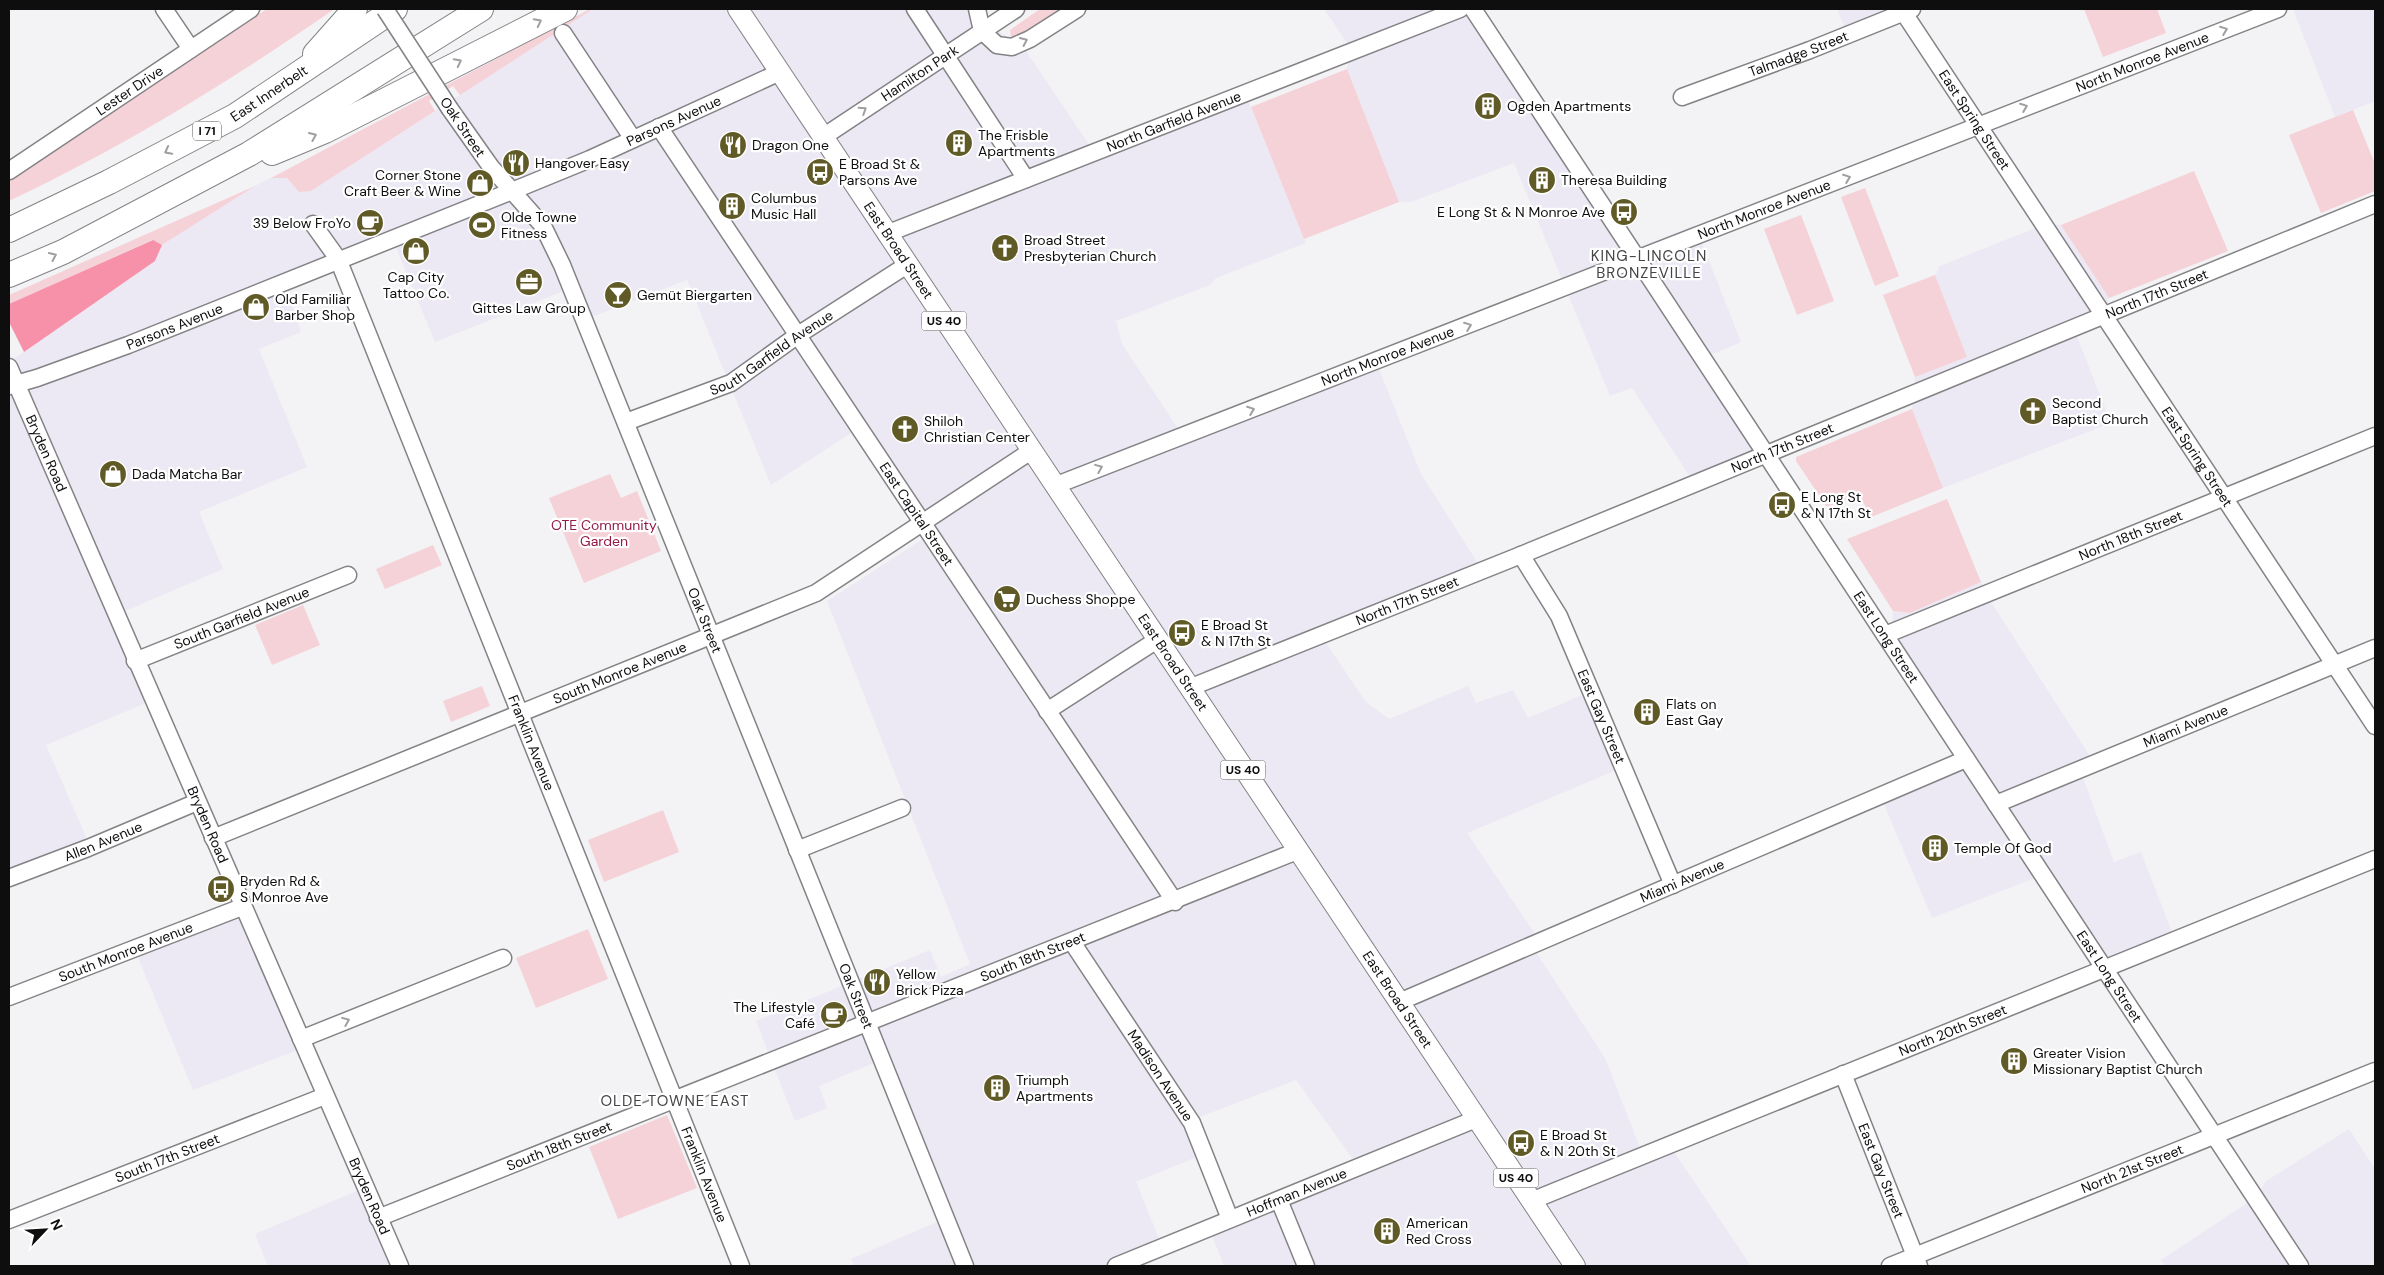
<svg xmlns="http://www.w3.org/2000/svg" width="2384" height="1275" font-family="'DM Sans',sans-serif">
	<rect width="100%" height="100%" fill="#f3f2f5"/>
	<path fill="#ece9f4" d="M593 9H979L989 24 1026 51 1094 152 1245 93 1306 243 1216 278 1210 285 1116 321 1122 344 1181 433 1375 359 1421 474 1481 568 1320 634 1365 701 1389 719 1468 686 1476 703 1513 690 1528 718 1594 690 1626 766 1467 833 1539 940 1534 949 1605 1058 1642 1153 1668 1143 1751 1266H1224L1209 1228 1358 1166 1296 1080 1192 1120 1204 1154 1136 1182 1162 1246 1113 1266H854L851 1259 946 1218 881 1060 819 1086 827 1108 795 1121 756 1021 930 950 941 977 970 964 827 601 923 539 924 521 862 426 771 485 687 280 589 318 576 286 435 342 392 238 284 282 301 332 259 349 307 467 199 512 223 569 118 614 153 700 46 745 90 846 9 877V362L155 261 162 245 255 186 271 178H287L299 191H311Z
		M1324 9H1482L1641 247 1695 225 1741 342 1704 358 1769 452 1694 483 1632 388 1610 396 1514 163 1411 202H1399L1347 69 1350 47Z
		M1837 9H1913L1848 35Z
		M2293 9H2375V101L2335 117Z
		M2045 224 2061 225 2109 298 2102 317 2074 329 2111 423 1943 488 1912 409 1915 377 1967 357 1935 275 1940 266Z
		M1981 582 1989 599 2095 764 2080 770 2114 862 2141 852 2175 940 2108 968 2045 874 1932 918 1880 795 1969 758 1891 635 1893 611 1910 613Z
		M244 904 306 1047 193 1090 134 948Z
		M2349 1129 2375 1169V1266H2165L2161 1260 2256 1197 2266 1181Z
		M364 1188 397 1266H268L255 1234Z"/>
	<path fill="#f5d2d8" d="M267 9 333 10C229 82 123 147 9 201V179Z
		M590 9H593L460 95 453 86 429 101 435 111 311 191 299 192 287 178H271Z
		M1040 9H1066L1014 39 1011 37 1010 30Z
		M2084 9H2157L2166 33 2103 57Z
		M1347 69 1399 202 1304 239 1251 107Z
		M2353 110 2375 164V191L2321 213 2289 135Z
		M2194 171 2228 251 2109 298 2061 225Z
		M255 186 162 245 152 240 9 304V295Z
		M1865 188 1899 276 1875 286 1841 197Z
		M1801 215 1834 301 1797 315 1764 229Z
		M1935 275 1967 357 1915 377 1883 295Z
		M1912 409 1943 488 1871 517 1859 494 1827 507 1796 461V457Z
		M610 474 621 498 637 491 661 551 584 583 549 498Z
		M1947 499 1981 582 1910 613 1893 611 1847 539Z
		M433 545 442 565 385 589 376 569Z
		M303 605 320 645 272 665 255 625Z
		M482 686 490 706 451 722 443 701Z
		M663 810 679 852 604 882 588 840Z
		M588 929 608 979 536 1008 516 958Z
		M667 1115 697 1188 618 1219 589 1147Z"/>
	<path fill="#f790a9" d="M153 240 162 245 155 261 24 352 9 322V304Z"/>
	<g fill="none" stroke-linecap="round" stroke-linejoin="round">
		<g stroke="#838285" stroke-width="19">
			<g id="minor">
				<path d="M164 9 191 49"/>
				<path d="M915 9 1026 179"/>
				<path d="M977 9 982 31 997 45 1012 47 1030 39 1077 9"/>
				<path id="s1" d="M1473 9 2300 1266"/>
				<path id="s2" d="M1904 13 2375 726"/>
				<path d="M563 33 633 139"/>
				<path id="s3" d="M1682 97 1810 50 1912 9"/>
				<path id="s4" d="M450 109 491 167 543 226 562 265 965 1266"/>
				<path id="s5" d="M659 127 1175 902"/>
				<path id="s6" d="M823 137 1016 9"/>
				<path id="s7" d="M9 171 251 9"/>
				<path id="s8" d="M313 224 338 259 741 1266"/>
				<path id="s9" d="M886 234 1460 9"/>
				<path id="s10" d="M9 367 400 1266"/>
				<path id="s11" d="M9 386 37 378 128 345 512 191 590 159 780 72"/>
				<path id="s12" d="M626 422 731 383 798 335 907 265"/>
				<path id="s13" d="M1054 486 2278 9"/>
				<path id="s14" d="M1521 555 1559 616 1673 885"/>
				<path id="s15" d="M1885 635 2375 436"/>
				<path id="s16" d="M135 661 348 575"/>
				<path id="s17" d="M1189 688 1521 555 2375 204"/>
				<path d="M1047 711 1157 640"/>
				<path id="s18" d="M1996 804 2375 648"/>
				<path id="s19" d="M213 838 816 593 1031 451"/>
				<path d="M797 850 902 808"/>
				<path id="s20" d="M9 878 88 848 197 802"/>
				<path id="s21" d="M1072 942 1192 1123 1230 1219"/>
				<path id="s22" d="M9 997 242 907"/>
				<path id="s23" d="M1399 1002 1966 759"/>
				<path d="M301 1039 503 958"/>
				<path id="s24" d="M1843 1074 1919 1266"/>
				<path d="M1279 1200 1306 1266"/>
				<path id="s25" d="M1531 1201 2375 859"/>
				<path id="s26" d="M378 1218 1297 851"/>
				<path id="s27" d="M9 1220 325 1096"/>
				<path id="s28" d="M1116 1266 1476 1119"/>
				<path id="s29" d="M1890 1266 2375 1071"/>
			</g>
		</g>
		<g stroke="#838285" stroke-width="22">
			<g id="major">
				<path id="s30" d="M738 9 1575 1266"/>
			</g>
		</g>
		<g stroke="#838285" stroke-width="26">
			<g id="highway">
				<path d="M315 54 355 9"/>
				<path d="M272 153 325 131 565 9"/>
				<path id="s31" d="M9 230 109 182 235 116 395 9"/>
				<path d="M9 275 63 252 249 154 481 9"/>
			</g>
		</g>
		<use href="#minor" stroke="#fff" stroke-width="16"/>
		<use href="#major" stroke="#fff" stroke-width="20"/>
		<use href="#highway" stroke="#fff" stroke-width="24"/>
		<g stroke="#838285" stroke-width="19" stroke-linecap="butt">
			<path id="minor-bridge" d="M385 9 450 109"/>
		</g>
		<use href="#minor-bridge" stroke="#fff" stroke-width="16"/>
	</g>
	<defs><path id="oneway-chevron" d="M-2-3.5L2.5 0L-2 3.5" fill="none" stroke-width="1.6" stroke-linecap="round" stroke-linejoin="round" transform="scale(1.25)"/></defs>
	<g stroke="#9f9f9f">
		<use href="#oneway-chevron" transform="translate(538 22) rotate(-27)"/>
		<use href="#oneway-chevron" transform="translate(2224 30) rotate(-21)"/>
		<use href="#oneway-chevron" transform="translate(1024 41) rotate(-25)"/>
		<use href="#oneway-chevron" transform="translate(458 62) rotate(-27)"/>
		<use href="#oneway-chevron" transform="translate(2024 107) rotate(-21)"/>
		<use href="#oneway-chevron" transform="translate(863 110) rotate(-33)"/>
		<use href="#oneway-chevron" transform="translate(313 136) rotate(-23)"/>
		<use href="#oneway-chevron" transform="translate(168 151) rotate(152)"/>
		<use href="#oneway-chevron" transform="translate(1847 178) rotate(-21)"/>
		<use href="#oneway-chevron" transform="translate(53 256) rotate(-24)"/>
		<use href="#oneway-chevron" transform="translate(1468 326) rotate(-21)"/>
		<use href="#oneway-chevron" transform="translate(1251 410) rotate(-21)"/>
		<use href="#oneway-chevron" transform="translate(1099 468) rotate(-22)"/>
		<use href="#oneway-chevron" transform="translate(346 1021) rotate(-22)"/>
	</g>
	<defs>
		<g id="building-disc" transform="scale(1.4375)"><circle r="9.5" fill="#605a26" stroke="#fff"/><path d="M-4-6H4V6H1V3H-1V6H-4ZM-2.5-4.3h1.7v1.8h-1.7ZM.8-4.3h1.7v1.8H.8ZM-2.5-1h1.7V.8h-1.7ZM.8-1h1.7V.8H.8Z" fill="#fff"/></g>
		<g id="restaurant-disc" transform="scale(1.4375)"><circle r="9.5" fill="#605a26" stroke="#fff"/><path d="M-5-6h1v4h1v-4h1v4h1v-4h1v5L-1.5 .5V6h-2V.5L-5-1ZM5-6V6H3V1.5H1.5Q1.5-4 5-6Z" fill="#fff"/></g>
		<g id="bus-disc" transform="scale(1.4375)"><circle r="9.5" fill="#605a26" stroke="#fff"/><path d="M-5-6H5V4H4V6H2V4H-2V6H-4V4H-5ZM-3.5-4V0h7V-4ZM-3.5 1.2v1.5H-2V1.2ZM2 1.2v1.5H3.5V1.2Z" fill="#fff"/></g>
		<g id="shop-disc" transform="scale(1.4375)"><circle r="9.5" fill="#605a26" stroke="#fff"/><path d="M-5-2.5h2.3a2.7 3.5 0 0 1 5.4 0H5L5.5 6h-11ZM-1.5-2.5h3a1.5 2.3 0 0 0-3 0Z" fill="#fff"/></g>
		<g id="cafe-disc" transform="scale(1.4375)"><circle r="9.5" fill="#605a26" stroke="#fff"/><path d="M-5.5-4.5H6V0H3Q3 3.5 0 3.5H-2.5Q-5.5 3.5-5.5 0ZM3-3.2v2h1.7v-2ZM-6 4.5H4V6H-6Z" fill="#fff"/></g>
		<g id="stadium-disc" transform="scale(1.4375)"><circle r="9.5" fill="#605a26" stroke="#fff"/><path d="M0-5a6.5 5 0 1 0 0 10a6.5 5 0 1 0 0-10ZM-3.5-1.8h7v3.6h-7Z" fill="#fff"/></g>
		<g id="church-disc" transform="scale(1.4375)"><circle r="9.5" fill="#605a26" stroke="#fff"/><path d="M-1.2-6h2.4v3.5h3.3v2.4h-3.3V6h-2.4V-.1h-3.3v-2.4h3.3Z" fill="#fff"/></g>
		<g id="office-disc" transform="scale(1.4375)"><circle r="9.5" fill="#605a26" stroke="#fff"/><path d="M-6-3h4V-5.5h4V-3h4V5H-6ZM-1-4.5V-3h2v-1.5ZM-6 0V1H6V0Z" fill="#fff"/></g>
		<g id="bar-disc" transform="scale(1.4375)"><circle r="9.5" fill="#605a26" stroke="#fff"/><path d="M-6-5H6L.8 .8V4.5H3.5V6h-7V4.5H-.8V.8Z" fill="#fff"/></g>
		<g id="supermarket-disc" transform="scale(1.4375)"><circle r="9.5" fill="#605a26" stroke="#fff"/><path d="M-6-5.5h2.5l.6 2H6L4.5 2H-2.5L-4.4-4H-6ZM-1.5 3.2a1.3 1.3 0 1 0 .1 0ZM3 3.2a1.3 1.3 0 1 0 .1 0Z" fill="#fff"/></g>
	</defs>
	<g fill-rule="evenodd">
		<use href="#building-disc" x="1488" y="106"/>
		<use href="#building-disc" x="959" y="143"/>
		<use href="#restaurant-disc" x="733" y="145"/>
		<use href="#restaurant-disc" x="516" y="163"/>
		<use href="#bus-disc" x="820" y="172"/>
		<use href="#building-disc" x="1542" y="180"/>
		<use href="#shop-disc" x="480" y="183"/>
		<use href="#building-disc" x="732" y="206"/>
		<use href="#bus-disc" x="1624" y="212"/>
		<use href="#cafe-disc" x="370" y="223"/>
		<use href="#stadium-disc" x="482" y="225"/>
		<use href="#church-disc" x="1005" y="248"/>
		<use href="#shop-disc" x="416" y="251"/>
		<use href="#office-disc" x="529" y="282"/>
		<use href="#bar-disc" x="618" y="295"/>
		<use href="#shop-disc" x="256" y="307"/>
		<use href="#church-disc" x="2033" y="411"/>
		<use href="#church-disc" x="905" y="429"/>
		<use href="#shop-disc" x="113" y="474"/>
		<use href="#bus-disc" x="1782" y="505"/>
		<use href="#supermarket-disc" x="1007" y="599"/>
		<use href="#bus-disc" x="1182" y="633"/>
		<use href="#building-disc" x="1647" y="712"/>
		<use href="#building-disc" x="1935" y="848"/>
		<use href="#bus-disc" x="221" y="889"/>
		<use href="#restaurant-disc" x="877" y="982"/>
		<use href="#cafe-disc" x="834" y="1015"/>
		<use href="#building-disc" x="2014" y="1061"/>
		<use href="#building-disc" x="997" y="1088"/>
		<use href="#bus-disc" x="1521" y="1143"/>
		<use href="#building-disc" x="1387" y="1231"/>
	</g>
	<g text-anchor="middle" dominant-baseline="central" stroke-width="4.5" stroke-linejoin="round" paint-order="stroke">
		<g fill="#fff" stroke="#565657" stroke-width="1">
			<rect x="193" y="121.5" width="28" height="19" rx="4"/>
			<rect x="921.5" y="311.5" width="45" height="19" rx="4"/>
			<rect x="1220.5" y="760.5" width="45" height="19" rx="4"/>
			<rect x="1493.5" y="1168.5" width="45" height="19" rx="4"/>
		</g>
		<g font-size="12" font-weight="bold" fill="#0e0e0f">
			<text x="207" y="131">I 71</text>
			<text x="944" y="321">US 40</text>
			<text x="1243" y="770">US 40</text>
			<text x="1516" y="1178">US 40</text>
		</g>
		<g font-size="14" fill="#0e0e0f" stroke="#fff">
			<text stroke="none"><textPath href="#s3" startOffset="124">Talmadge Street</textPath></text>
			<text stroke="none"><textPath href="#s13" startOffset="1168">North Monroe Avenue</textPath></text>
			<text stroke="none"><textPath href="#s6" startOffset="116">Hamilton Park</textPath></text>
			<text stroke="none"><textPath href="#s7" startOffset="145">Lester Drive</textPath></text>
			<text stroke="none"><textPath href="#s31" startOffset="294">East Innerbelt</textPath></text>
			<text stroke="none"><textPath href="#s2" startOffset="128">East Spring Street</textPath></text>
			<text stroke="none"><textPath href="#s11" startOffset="716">Parsons Avenue</textPath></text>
			<text stroke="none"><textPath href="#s9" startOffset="309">North Garfield Avenue</textPath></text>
			<text transform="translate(463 127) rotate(56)">Oak Street</text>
			<text stroke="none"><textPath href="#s13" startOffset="762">North Monroe Avenue</textPath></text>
			<text stroke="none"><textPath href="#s30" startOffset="290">East Broad Street</textPath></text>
			<text stroke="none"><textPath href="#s17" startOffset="1045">North 17th Street</textPath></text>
			<text stroke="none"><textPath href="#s11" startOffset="176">Parsons Avenue</textPath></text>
			<text stroke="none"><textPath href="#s12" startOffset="162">South Garfield Avenue</textPath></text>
			<text stroke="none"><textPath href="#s13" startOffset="358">North Monroe Avenue</textPath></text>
			<text stroke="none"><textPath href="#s17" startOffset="640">North 17th Street</textPath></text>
			<text stroke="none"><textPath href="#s10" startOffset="94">Bryden Road</textPath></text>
			<text stroke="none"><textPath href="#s2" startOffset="532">East Spring Street</textPath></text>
			<text stroke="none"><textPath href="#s5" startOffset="465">East Capital Street</textPath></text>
			<text stroke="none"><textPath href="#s15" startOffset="265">North 18th Street</textPath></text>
			<text stroke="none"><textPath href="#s17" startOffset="235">North 17th Street</textPath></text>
			<text stroke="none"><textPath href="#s16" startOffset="115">South Garfield Avenue</textPath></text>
			<text stroke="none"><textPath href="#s4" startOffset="576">Oak Street</textPath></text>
			<text stroke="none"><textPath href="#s1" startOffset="752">East Long Street</textPath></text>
			<text stroke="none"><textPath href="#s30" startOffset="785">East Broad Street</textPath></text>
			<text stroke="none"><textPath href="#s19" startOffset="439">South Monroe Avenue</textPath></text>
			<text stroke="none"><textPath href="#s14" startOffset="181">East Gay Street</textPath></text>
			<text stroke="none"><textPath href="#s18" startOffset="205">Miami Avenue</textPath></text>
			<text stroke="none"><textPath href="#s8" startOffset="564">Franklin Avenue</textPath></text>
			<text stroke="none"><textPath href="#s10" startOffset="499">Bryden Road</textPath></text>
			<text stroke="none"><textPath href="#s20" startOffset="101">Allen Avenue</textPath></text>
			<text stroke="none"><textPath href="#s23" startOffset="308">Miami Avenue</textPath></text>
			<text stroke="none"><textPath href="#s22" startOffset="125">South Monroe Avenue</textPath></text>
			<text stroke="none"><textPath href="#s26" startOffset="705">South 18th Street</textPath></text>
			<text stroke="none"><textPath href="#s1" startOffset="1158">East Long Street</textPath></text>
			<text stroke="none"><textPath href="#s4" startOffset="981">Oak Street</textPath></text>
			<text stroke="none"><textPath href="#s30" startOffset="1190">East Broad Street</textPath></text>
			<text stroke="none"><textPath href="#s25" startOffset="455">North 20th Street</textPath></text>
			<text stroke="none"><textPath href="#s21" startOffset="160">Madison Avenue</textPath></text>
			<text stroke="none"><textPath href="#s26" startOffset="195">South 18th Street</textPath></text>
			<text stroke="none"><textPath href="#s27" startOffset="170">South 17th Street</textPath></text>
			<text stroke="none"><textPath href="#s29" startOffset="261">North 21st Street</textPath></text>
			<text stroke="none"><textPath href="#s24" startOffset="104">East Gay Street</textPath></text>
			<text stroke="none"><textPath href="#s8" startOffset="1029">Franklin Avenue</textPath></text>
			<text stroke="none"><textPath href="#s28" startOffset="195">Hoffman Avenue</textPath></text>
			<text stroke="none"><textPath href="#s10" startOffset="904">Bryden Road</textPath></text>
		</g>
		<g font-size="14" fill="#0e0e0f" stroke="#fff" text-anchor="start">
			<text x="1507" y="106">Ogden Apartments</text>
			<text x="978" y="135">The Frisble<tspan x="978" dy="16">Apartments</tspan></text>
			<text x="752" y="145">Dragon One</text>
			<text x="535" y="163">Hangover Easy</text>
			<text x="839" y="164">E Broad St &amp;<tspan x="839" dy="16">Parsons Ave</tspan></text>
			<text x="461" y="175" text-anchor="end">Corner Stone<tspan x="461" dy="16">Craft Beer &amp; Wine</tspan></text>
			<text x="1561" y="180">Theresa Building</text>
			<text x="751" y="198">Columbus<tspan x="751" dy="16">Music Hall</tspan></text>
			<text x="1605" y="212" text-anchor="end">E Long St &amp; N Monroe Ave</text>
			<text x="501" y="217">Olde Towne<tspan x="501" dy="16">Fitness</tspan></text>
			<text x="351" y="223" text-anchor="end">39 Below FroYo</text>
			<text x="1024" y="240">Broad Street<tspan x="1024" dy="16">Presbyterian Church</tspan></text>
			<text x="416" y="277" text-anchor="middle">Cap City<tspan x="416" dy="16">Tattoo Co.</tspan></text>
			<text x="637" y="295">Gemüt Biergarten</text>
			<text x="275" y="299">Old Familiar<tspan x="275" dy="16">Barber Shop</tspan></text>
			<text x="529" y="308" text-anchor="middle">Gittes Law Group</text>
			<text x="2052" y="403">Second<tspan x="2052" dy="16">Baptist Church</tspan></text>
			<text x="924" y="421">Shiloh<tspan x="924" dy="16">Christian Center</tspan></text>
			<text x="132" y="474">Dada Matcha Bar</text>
			<text x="1801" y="497">E Long St<tspan x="1801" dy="16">&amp; N 17th St</tspan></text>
			<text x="1026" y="599">Duchess Shoppe</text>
			<text x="1201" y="625">E Broad St<tspan x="1201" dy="16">&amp; N 17th St</tspan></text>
			<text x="1666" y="704">Flats on<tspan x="1666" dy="16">East Gay</tspan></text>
			<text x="1954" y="848">Temple Of God</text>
			<text x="240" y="881">Bryden Rd &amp;<tspan x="240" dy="16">S Monroe Ave</tspan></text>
			<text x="896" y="974">Yellow<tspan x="896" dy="16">Brick Pizza</tspan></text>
			<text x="815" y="1007" text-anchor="end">The Lifestyle<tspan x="815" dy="16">Café</tspan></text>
			<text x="2033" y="1053">Greater Vision<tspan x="2033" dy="16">Missionary Baptist Church</tspan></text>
			<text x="1016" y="1080">Triumph<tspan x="1016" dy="16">Apartments</tspan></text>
			<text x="1540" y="1135">E Broad St<tspan x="1540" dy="16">&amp; N 20th St</tspan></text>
			<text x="1406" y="1223">American<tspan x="1406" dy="16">Red Cross</tspan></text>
		</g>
		<g font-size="14" fill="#941b48" stroke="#fff">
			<text x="604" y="525">OTE Community<tspan x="604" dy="16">Garden</tspan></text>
		</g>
		<g font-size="15" letter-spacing="1" fill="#454447" stroke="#fff">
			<text x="1649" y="256">KING-LINCOLN<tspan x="1649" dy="17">BRONZEVILLE</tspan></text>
			<text x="675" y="1101">OLDE TOWNE EAST</text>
		</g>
	</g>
	<rect width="2384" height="1275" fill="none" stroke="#0e0e0f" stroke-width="20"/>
	<g transform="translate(45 1230) rotate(65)" stroke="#ffffff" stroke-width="4" paint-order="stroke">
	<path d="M0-4L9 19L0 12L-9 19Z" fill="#0e0e0f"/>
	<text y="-8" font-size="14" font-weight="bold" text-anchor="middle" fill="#0e0e0f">N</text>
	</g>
</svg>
